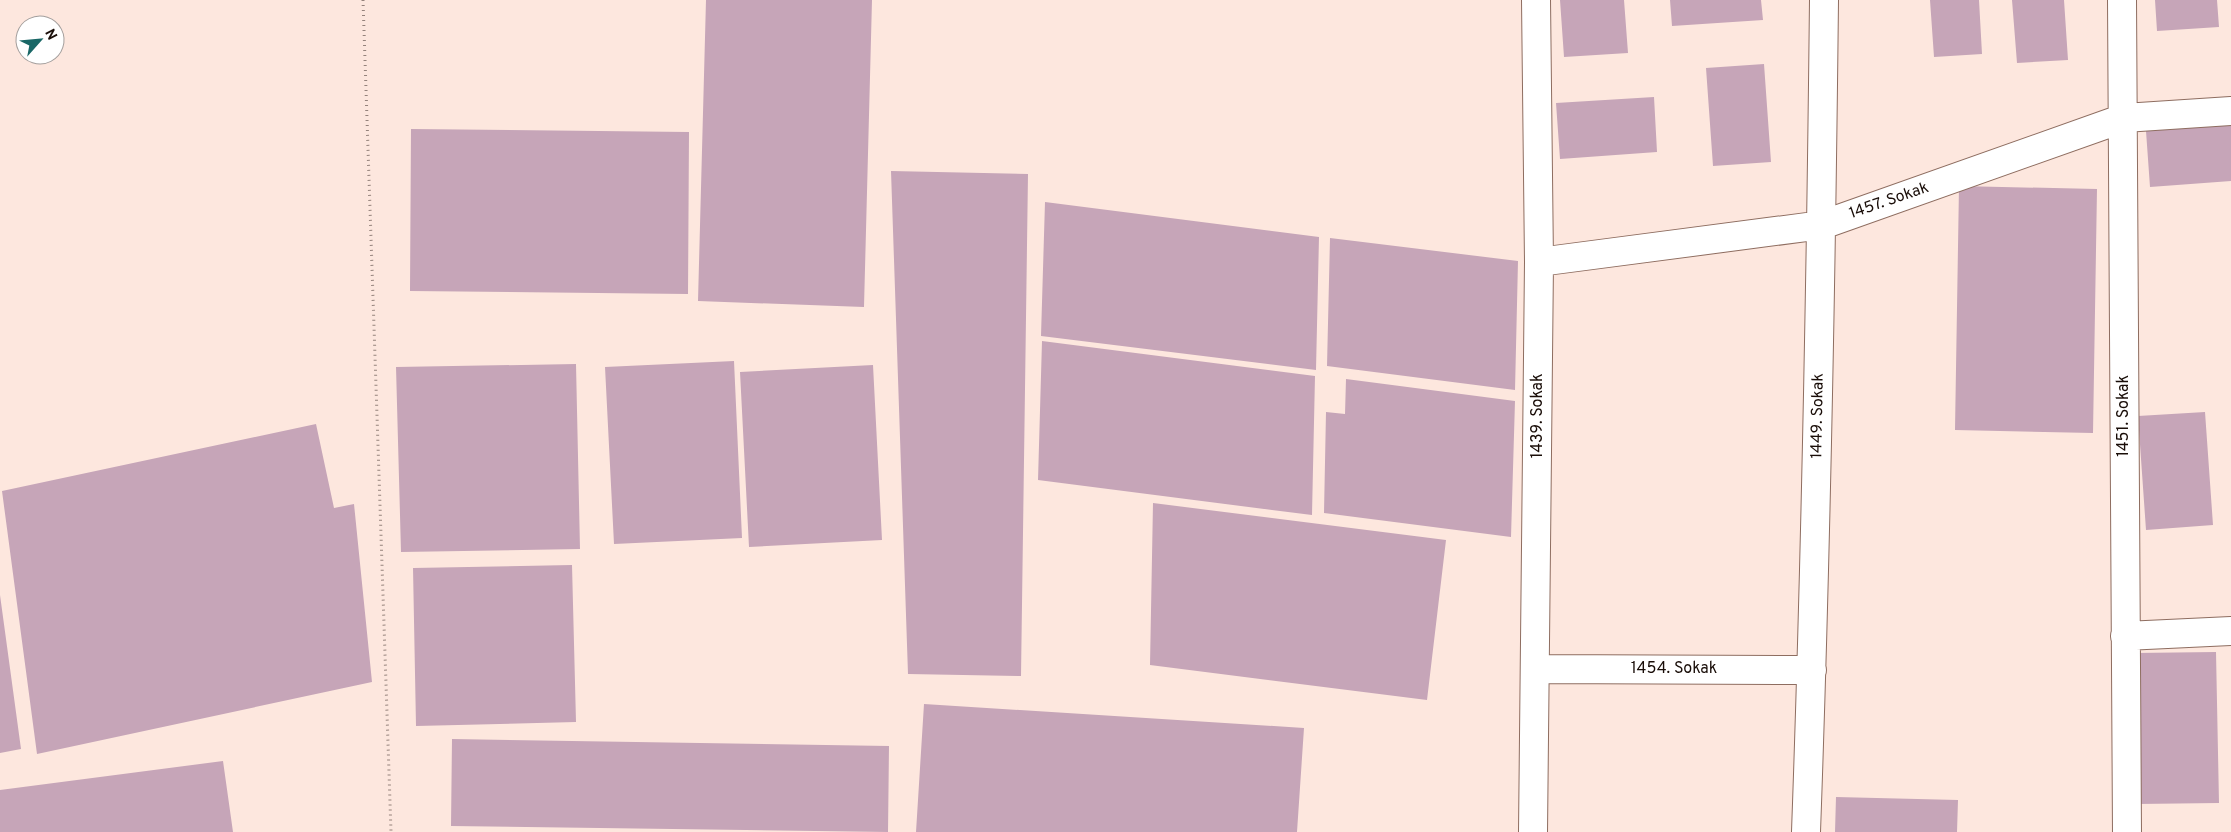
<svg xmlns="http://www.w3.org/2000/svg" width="2231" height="832" font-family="Overpass,sans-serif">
	<rect width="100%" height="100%" fill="#fde7de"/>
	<path fill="#c6a5b8" d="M706 0H872L864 307 698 301Z
		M1560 0H1624L1628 53 1564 57Z
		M1670 0H1761L1763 20 1672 26Z
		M1930 0H1979L1982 54 1934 57Z
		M2012 0H2064L2068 60 2017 63Z
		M2155 0H2217L2219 27 2157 31Z
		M1764 64 1771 162 1713 166 1706 68Z
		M1654 97 1657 152 1560 159 1556 103Z
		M2231 125V181L2150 187 2146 131Z
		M411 129 689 132 688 294 410 291Z
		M891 171 1028 174 1021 676 908 674Z
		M1959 186 2097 189 2093 433 1955 430Z
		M1045 202 1319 237 1316 370 1041 336Z
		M1330 238 1518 261 1515 390 1327 366Z
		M1042 341 1315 376 1312 515 1038 480Z
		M734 361 742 538 614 544 605 367Z
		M576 364 580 549 401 552 396 367Z
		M873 365 882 540 749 547 740 372Z
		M1346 379 1515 401 1511 537 1324 513 1326 412 1345 414Z
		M2205 412 2213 525 2146 530 2138 416Z
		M316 424 334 508 354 504 372 682 37 754 2 491Z
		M1153 503 1446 540 1427 700 1150 665Z
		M572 565 576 722 416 726 413 568Z
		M0 595 21 749 0 753Z
		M2216 652 2219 803 2137 804 2134 653Z
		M924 704 1304 728 1297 832H916Z
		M452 739 889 746 888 832 451 826Z
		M223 761 233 832H0V790Z
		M1836 797 1958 800 1957 832H1835Z"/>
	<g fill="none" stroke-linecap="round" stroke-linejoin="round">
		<g stroke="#8e6d60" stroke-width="30">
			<path id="minor" d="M2122 0 2127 832
				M1539 262 1822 225 2124 118 2231 111
				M2125 636 2231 631
				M1536 669 1812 670
				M1533 832 1539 262 1536 0
				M1806 832C1816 555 1821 277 1824 0"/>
		</g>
		<path stroke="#94827b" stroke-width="3" stroke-dasharray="1 4" stroke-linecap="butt" d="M363 0 391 832"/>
		<use href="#minor" stroke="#fff" stroke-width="28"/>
	</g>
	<g text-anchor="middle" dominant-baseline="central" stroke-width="4" stroke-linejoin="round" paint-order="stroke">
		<g font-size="16" fill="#190d08" stroke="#fff">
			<text transform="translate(1889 201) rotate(-19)">1457. Sokak</text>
			<text transform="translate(1538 416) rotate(-90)">1439. Sokak</text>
			<text transform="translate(1818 416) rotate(-89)">1449. Sokak</text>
			<text transform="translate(2124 416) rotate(-90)">1451. Sokak</text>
			<text x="1674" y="669">1454. Sokak</text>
		</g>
	</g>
	<g transform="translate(40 40) rotate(63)"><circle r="24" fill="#ffffff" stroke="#a39e9c"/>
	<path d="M0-4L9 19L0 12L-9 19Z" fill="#196766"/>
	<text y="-8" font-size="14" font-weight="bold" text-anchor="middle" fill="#190d08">N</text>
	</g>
</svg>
